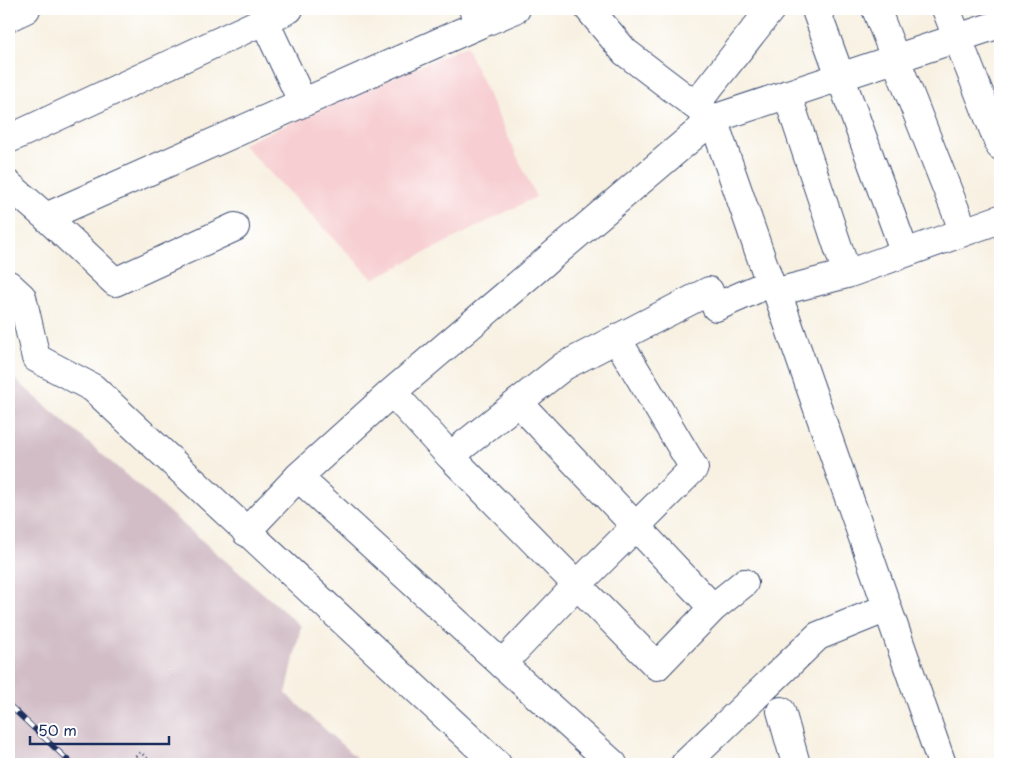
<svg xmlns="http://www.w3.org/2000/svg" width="1009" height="773" font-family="'Playpen Sans',sans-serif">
	<rect width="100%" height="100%" fill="#fff"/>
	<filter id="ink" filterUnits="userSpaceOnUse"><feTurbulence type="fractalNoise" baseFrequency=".02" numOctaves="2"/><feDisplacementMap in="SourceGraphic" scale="10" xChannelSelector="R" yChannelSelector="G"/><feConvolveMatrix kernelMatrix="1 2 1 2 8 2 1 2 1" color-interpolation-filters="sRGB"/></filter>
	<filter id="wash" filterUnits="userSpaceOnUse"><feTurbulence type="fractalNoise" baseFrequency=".0096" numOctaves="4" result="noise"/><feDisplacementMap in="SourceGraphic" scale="20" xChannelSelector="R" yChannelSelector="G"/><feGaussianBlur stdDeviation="1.12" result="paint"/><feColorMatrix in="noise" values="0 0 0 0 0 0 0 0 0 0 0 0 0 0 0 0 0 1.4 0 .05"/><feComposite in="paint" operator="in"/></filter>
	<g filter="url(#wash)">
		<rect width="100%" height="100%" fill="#f8f1e2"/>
		<path fill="#f7cfd2" d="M466 46 536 197 373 279 242 144Z"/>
		<path fill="#d2bdc6" d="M9 374 301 626 286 694 363 764H9Z"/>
	</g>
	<g filter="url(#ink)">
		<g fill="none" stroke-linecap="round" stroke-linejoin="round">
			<g stroke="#3c4c72" stroke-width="30">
				<path id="minor" d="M473 9 480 24 516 9
					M589 9 625 52 713 119 770 283 777 292 847 274 1000 219
					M876 9 964 232
					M946 9 1000 146
					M817 13 905 253
					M9 17 26 9
					M264 20 303 103
					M787 94 847 274
					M695 105 771 9
					M9 139 289 9
					M9 185 46 217 480 24
					M46 217 115 282 235 227
					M9 285 22 297 36 358 93 388 497 764
					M777 292 942 764
					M392 392 450 456 657 666 713 608 744 583
					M518 402 713 608
					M450 456 564 366 709 291 716 307 770 283
					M298 477 502 664
					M246 532 298 477 392 392 713 119 1000 24
					M781 711 796 764
					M613 764 502 664 577 585 694 468 617 339
					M685 764 818 636 887 608"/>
			</g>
			<path stroke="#3c4c72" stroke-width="3" stroke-dasharray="1 4" stroke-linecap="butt" d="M129 764 140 752 154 764"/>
			<use href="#minor" stroke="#fff" stroke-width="28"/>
			<g stroke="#1b2f5e" stroke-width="5.5">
				<path id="rail" d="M9 705 72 764"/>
			</g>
			<use href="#rail" stroke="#fff" stroke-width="4" stroke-dasharray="11" stroke-linecap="butt"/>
		</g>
	</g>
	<rect width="1009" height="773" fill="none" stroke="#fff" stroke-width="30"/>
	<path d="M30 736v8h139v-8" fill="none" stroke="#1b2f5e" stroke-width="2.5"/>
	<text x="38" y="736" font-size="15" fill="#1b2f5e" stroke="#ffffff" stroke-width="4" paint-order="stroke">50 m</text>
</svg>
